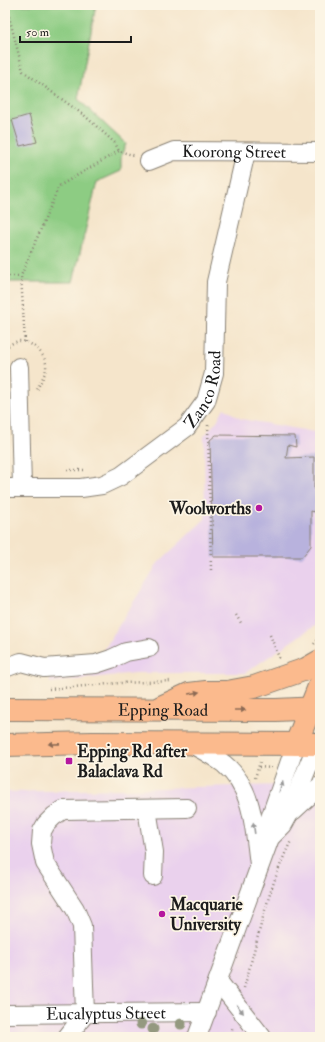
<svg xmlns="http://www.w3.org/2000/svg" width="325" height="1042" font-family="'IM FELL Double Pica',serif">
	<rect width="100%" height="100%" fill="#fcf5e5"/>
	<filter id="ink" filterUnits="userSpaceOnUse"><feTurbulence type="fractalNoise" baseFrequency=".025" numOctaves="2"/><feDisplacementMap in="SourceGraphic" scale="8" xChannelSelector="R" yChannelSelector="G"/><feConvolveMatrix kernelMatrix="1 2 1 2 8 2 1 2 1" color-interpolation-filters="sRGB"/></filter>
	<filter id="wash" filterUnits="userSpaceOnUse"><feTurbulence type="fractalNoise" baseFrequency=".012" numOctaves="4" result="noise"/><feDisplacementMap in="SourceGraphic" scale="16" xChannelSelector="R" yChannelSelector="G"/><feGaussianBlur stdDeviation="0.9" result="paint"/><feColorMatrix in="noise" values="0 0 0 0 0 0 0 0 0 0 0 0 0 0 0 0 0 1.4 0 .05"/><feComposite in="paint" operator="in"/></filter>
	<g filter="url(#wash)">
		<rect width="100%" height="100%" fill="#f5e5cb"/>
		<path fill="#ead1ed" d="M224 408 241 419 320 433V622L245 673H134L50 683V662L99 657 158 563 205 519 204 436 217 421Z
			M320 784V1037H5V792Z"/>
		<path fill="#8dcc83" stroke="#547450" d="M5 5H96L78 99 126 144 121 156V171L97 182 73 282H5Z"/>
		<g id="blocks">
			<path fill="#b8b2dd" d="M29 115 37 142 20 146 12 120Z
				M216 435 295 436 296 447 288 445 286 458 314 457V488H315V492H320V503H315V512L311 511V546L302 557H213L210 440Z"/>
		</g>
	</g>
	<g filter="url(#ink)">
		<use href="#blocks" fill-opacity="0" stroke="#888074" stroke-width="1"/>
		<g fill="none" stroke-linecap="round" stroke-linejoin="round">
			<g stroke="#888074" stroke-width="20">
				<g id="minor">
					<path id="s1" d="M149 161 174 151 320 152"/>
					<path d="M19 367 22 488"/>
					<path id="s2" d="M5 488H81L102 485 121 476 187 427 206 401 214 373 216 282 246 152"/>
					<path d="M5 668 21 662 44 668 96 664 111 659 126 652 149 648"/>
					<path d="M189 743C201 749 213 756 224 764 254 789 254 828 259 864"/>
					<path d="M147 809 154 852 153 876"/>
					<path d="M293 811 320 786"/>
					<path d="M270 838 269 821 296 744"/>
					<path d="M218 981 262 1037"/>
					<path id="s3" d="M5 1014 207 1012"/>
					<path d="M67 1037 85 1014 82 926 75 909 45 863 41 844 42 831 46 824 54 816 63 810 187 808"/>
					<path d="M197 1037 270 838 283 825 288 816 317 744"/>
				</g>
			</g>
			<g stroke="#888074" stroke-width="24">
				<g id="major">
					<path d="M161 707 189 694 206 692H227L254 687 306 669 320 661"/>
					<path id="s4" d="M5 709 276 710 320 708"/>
					<path d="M296 744 320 684"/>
					<path d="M5 745 93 743 320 744"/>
				</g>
			</g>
			<path stroke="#888074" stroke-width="2.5" stroke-dasharray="1 3" stroke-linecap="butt" d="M6 5 23 71 85 116 115 143 119 151 136 156
				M5 276H21
				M25 342 21 276 59 186 119 151
				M5 348C9 345 14 342 19 341 31 340 45 354 46 364 47 375 39 382 37 391
				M208 425 211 570
				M67 470H84
				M236 615 241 623
				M270 635 280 660
				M314 644 320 637
				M49 689 121 683 172 681
				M259 767 272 768
				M255 778 260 762
				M244 988C258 939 268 887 291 841
				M230 1037 233 1026"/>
			<use href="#minor" stroke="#fff" stroke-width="18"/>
			<use href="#major" stroke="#fbba8d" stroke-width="22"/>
		</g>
		<g fill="#94997f">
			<circle cx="141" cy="1024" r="5.5"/>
			<circle cx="181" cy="1024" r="5.5"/>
			<circle cx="153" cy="1029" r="5.5"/>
		</g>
		<defs><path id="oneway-solid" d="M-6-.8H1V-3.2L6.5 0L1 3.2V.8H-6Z"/></defs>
		<g fill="#8c6b54">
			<use href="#oneway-solid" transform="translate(194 693) rotate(-10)"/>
			<use href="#oneway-solid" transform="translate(240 710)"/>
			<use href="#oneway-solid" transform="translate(54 744) rotate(179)"/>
		</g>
		<g fill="#999">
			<use href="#oneway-solid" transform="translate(281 787) rotate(-71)"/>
			<use href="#oneway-solid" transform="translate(254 828) rotate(-98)"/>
			<use href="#oneway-solid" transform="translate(240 1009) rotate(52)"/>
		</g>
	</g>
	<g fill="#b5179e" stroke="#fcf5e5" stroke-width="1.5">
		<circle cx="259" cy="508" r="4"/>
		<rect x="65" y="757" width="8" height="8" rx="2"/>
		<circle cx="162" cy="914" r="4"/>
	</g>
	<g text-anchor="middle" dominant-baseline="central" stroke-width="3.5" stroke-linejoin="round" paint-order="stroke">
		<g font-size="17" fill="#1c1c1c" stroke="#fcf5e5">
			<text stroke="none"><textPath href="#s1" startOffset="87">Koorong Street</textPath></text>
			<text stroke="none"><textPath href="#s2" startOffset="243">Zanco Road</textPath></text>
			<text stroke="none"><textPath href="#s4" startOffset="158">Epping Road</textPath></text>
			<text stroke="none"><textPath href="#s3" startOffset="101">Eucalyptus Street</textPath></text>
		</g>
		<g font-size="17" font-weight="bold" fill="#1c1c1c" stroke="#fcf5e5" text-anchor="start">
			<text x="251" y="508" text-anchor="end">Woolworths</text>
			<text x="77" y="751">Epping Rd after<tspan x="77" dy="20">Balaclava Rd</tspan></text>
			<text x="170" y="904">Macquarie<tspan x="170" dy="20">University</tspan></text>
		</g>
	</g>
	<rect width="325" height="1042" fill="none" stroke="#fcf5e5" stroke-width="20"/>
	<path d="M20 36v6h111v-6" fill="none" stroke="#1c1c1c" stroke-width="2"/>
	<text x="26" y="36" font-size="12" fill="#1c1c1c" stroke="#fcf5e5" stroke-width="3" paint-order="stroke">50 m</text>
</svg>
